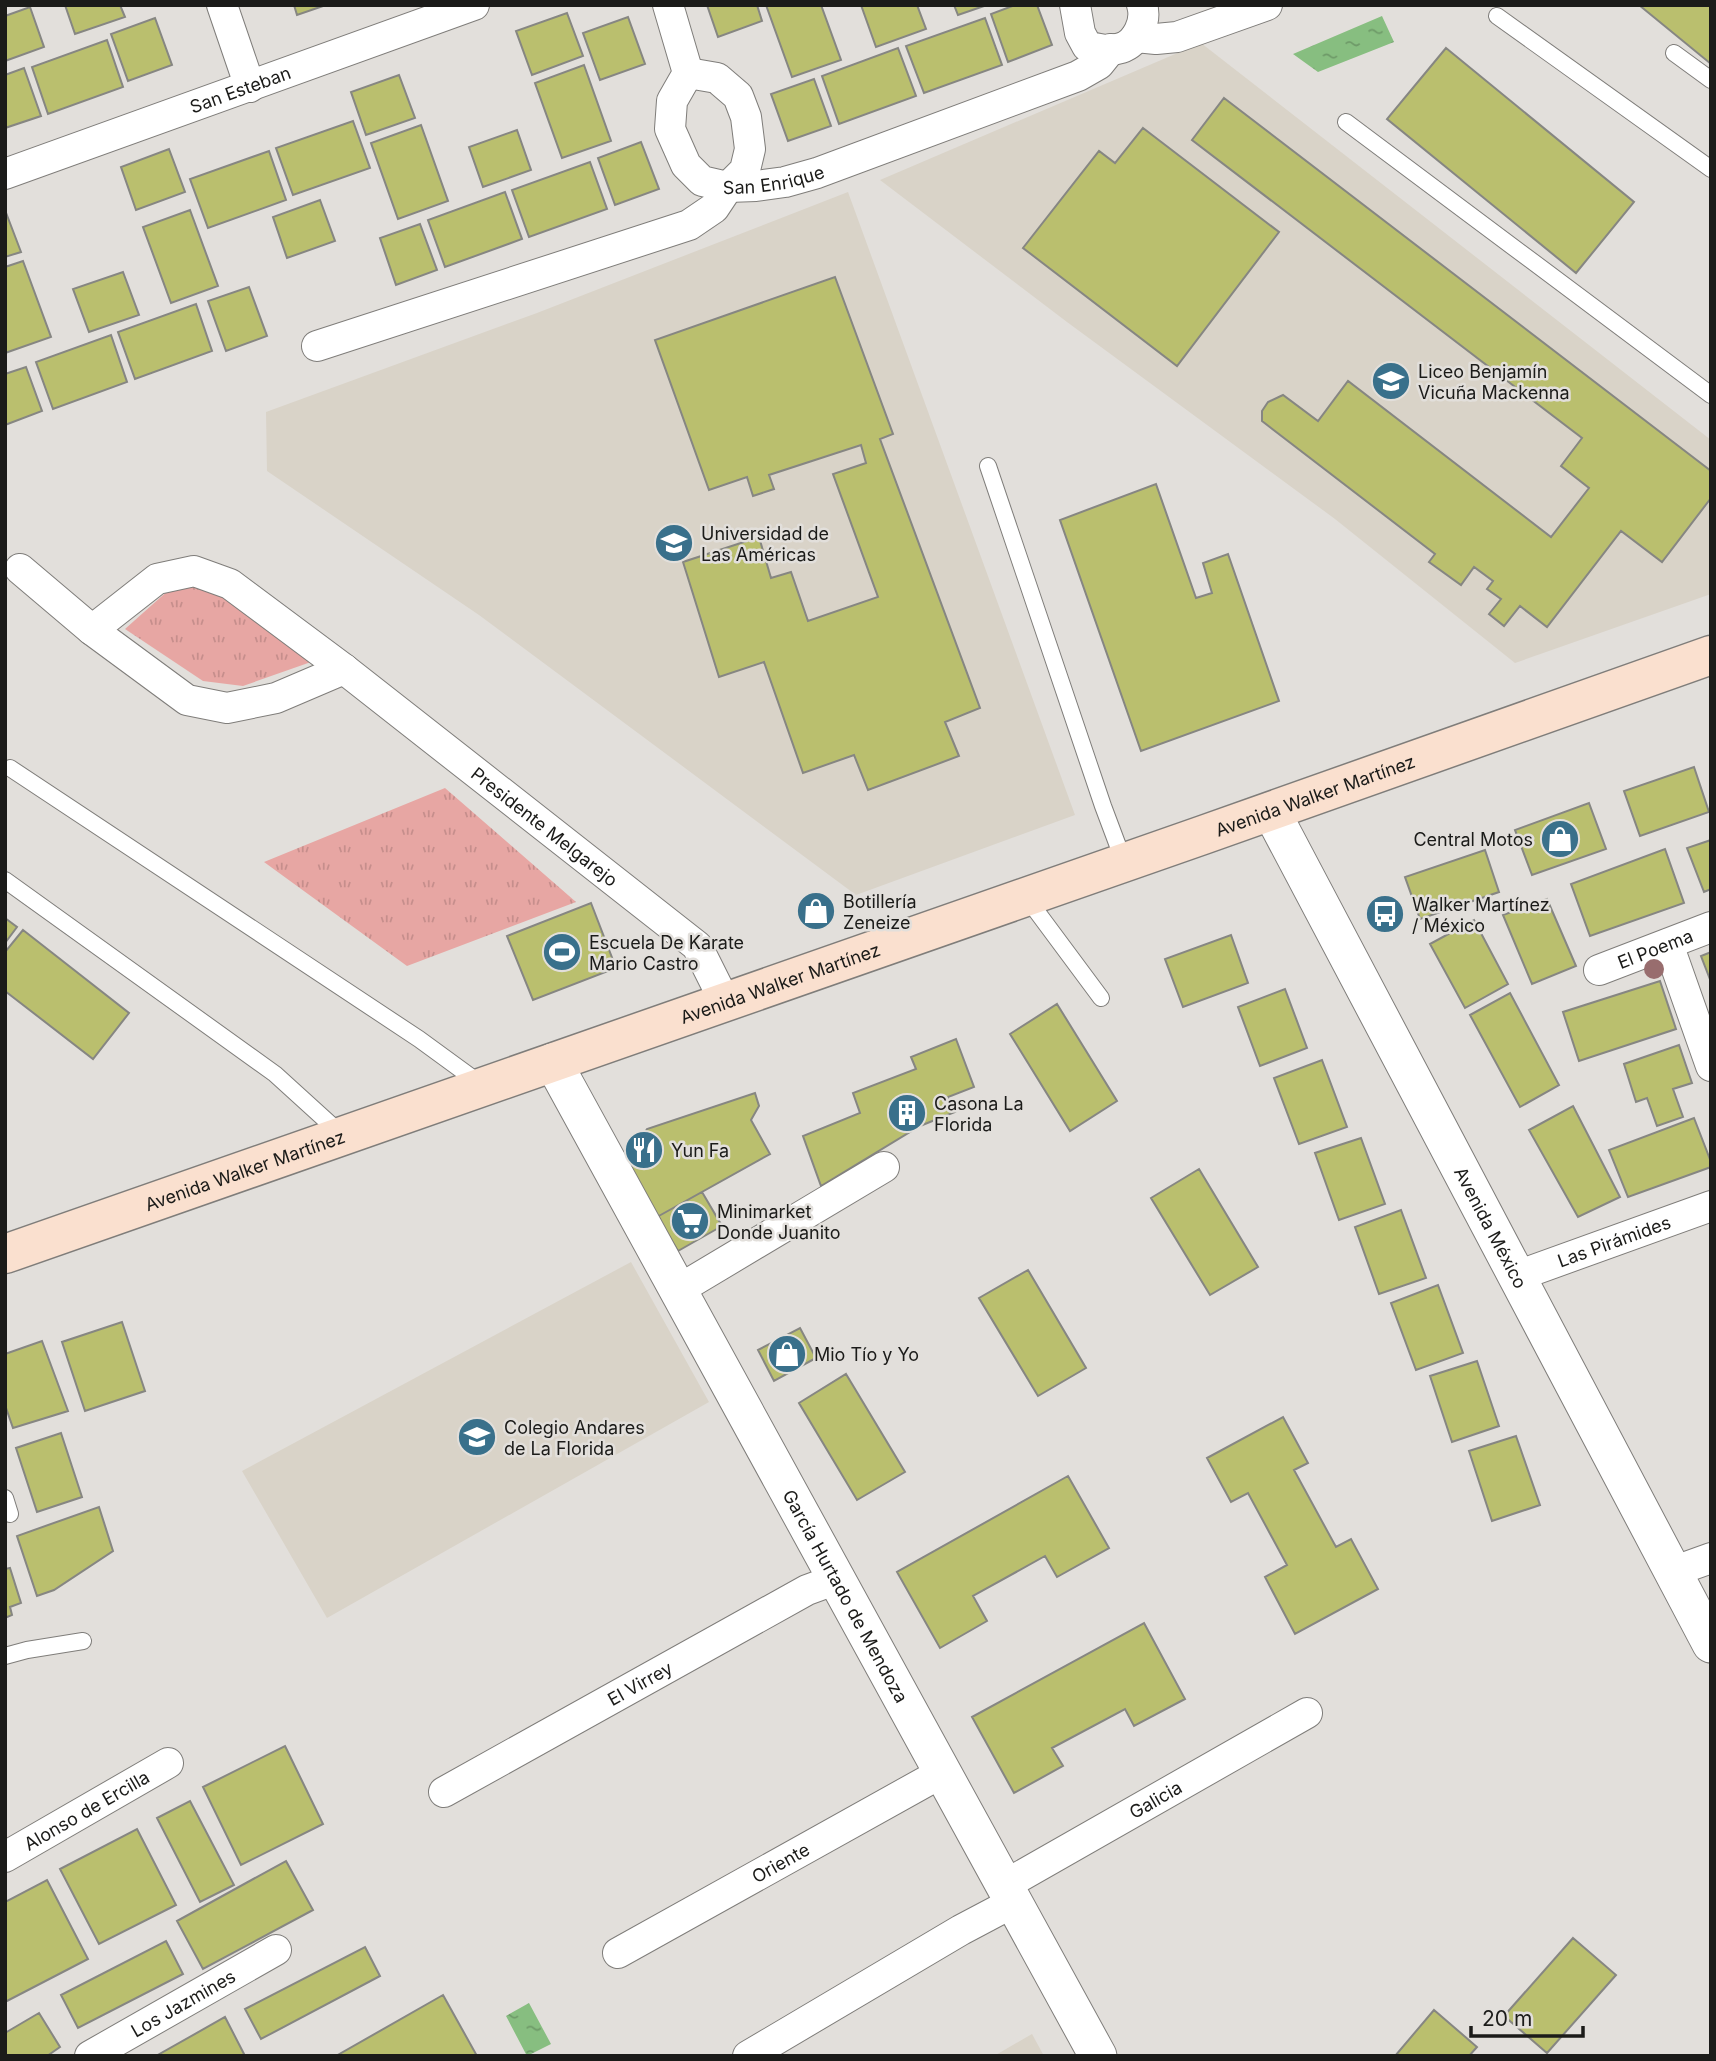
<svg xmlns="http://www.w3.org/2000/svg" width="1716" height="2061" font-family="Inter,sans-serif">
	<defs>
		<pattern id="grass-tufts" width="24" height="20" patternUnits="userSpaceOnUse" patternTransform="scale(1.75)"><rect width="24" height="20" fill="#e7a6a3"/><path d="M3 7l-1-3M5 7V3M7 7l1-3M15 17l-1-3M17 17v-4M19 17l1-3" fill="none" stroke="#c68e8c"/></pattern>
		<pattern id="water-ripples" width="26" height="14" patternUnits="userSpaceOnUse" patternTransform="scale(1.75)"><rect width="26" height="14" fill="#87be80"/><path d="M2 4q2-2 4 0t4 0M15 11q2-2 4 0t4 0" fill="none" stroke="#6e9a68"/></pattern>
	</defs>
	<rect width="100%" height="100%" fill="#e2dfdb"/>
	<path fill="#d9d3c8" d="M1201 43 1711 440V594L1515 663 1335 519 1067 322 880 180Z
		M848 192 1075 815 856 895 479 615 267 471 266 412 537 313Z
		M631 1262 709 1402 327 1618 242 1471Z
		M1032 2034 1044 2056H994Z"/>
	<path fill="url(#grass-tufts)" d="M207 586 311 662 243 686 203 681 125 629 171 588Z
		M445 788 576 902 407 966 264 862Z"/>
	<path fill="url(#water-ripples)" d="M1382 16 1394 42 1318 72 1293 54Z
		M529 2003 551 2044 527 2056 506 2016Z"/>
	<path fill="#babf6e" stroke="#868682" stroke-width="2" d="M65 5H120L125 17 75 34Z
		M294 5H326L297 15Z
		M707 5H757L762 21 718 37Z
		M766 5H821L841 60 792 77Z
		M861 5H917L926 29 876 47Z
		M954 5H987L958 15Z
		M1015 5H1037L1052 45 1008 62 991 14Z
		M1639 5H1711V64Z
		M30 7 44 47 5 61V16Z
		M567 13 583 56 532 75 516 31Z
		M628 17 645 64 600 80 583 33Z
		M155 18 172 65 128 81 111 34Z
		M985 18 1002 65 924 93 906 46Z
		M107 40 123 87 48 114 32 67Z
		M898 48 916 96 839 124 822 76Z
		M1446 48 1634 202 1576 273 1387 119Z
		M584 65 611 141 562 158 535 83Z
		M24 68 41 116 5 128V75Z
		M399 75 415 118 366 135 351 92Z
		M814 79 831 126 788 141 771 94Z
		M1224 98 1711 471V498L1662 562 1621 531 1547 627 1520 606 1504 626 1489 614 1501 599 1487 589 1493 581 1474 567 1461 585 1429 562 1435 554 1262 421V411L1268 402 1283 395 1318 421 1348 381 1551 537 1589 488 1561 466 1582 438 1192 140Z
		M353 121 370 168 293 195 276 148Z
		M421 125 448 201 398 219 371 143Z
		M1143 128 1279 232 1177 366 1023 248 1099 151 1115 163Z
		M517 130 531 170 483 187 469 147Z
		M641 142 659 189 615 205 598 158Z
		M169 149 185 192 136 210 121 167Z
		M269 151 286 200 208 228 190 179Z
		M590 162 607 209 529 237 512 190Z
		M505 192 522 239 445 267 428 220Z
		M320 200 335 241 287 258 273 217Z
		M5 210 21 252 5 257Z
		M190 210 218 286 171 303 143 227Z
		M420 224 437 270 396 285 380 238Z
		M23 261 51 337 5 353V267Z
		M123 272 139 315 89 332 73 289Z
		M835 277 893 434 880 439 980 708 945 722 959 756 868 790 854 755 803 773 764 662 719 677 683 562 759 537 771 578 791 572 808 621 878 597 833 474 866 463 861 445 769 475 774 489 753 496 747 477 709 490 655 340Z
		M249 287 267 336 226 351 208 301Z
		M196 304 212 351 135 379 118 332Z
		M111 335 127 382 53 409 36 362Z
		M26 367 42 411 5 425V374Z
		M1156 484 1196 598 1212 593 1203 563 1228 554 1279 701 1141 751 1060 520Z
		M1694 767 1709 812 1640 836 1624 791Z
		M1589 803 1606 849 1532 875 1515 830Z
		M1711 840V889L1704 892 1687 848Z
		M1665 849 1684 903 1590 936 1571 884Z
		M1485 850 1499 892 1420 919 1405 877Z
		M1547 899 1576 966 1532 984 1503 915Z
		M591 903 616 968 533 1000 507 936Z
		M5 918 17 927 5 943Z
		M1474 920 1508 984 1465 1008 1430 944Z
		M23 930 129 1013 93 1059 5 991V952Z
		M1231 935 1248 983 1183 1007 1165 959Z
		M1711 952V982L1701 956Z
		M1660 981 1676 1029 1579 1061 1563 1012Z
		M1285 989 1307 1048 1260 1066 1238 1007Z
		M1510 993 1559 1085 1520 1107 1470 1015Z
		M1057 1004 1117 1101 1070 1131 1010 1034Z
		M956 1039 974 1087 948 1097 955 1112 920 1126 821 1186 803 1136 860 1113 853 1093 916 1069 911 1057Z
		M1679 1045 1692 1083 1673 1089 1683 1117 1657 1126 1647 1098 1636 1102 1624 1064Z
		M1322 1060 1347 1127 1299 1144 1274 1078Z
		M755 1093 759 1106 751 1120 770 1154 657 1217 627 1162 647 1129Z
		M1573 1106 1620 1197 1578 1217 1529 1130Z
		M1694 1118 1711 1162V1167L1628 1197 1609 1150Z
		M1361 1138 1385 1204 1339 1220 1315 1153Z
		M1199 1169 1258 1267 1210 1295 1151 1198Z
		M702 1192 722 1226 678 1251 657 1217Z
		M1401 1210 1426 1278 1379 1294 1355 1227Z
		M1028 1270 1086 1368 1038 1396 979 1298Z
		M1438 1285 1463 1353 1416 1370 1391 1303Z
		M122 1322 145 1391 85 1411 62 1342Z
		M800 1328 816 1358 774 1381 758 1350Z
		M42 1341 68 1411 13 1428 5 1405V1354Z
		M1477 1361 1499 1426 1452 1442 1430 1376Z
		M846 1374 905 1472 857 1500 799 1403Z
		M1283 1417 1308 1463 1294 1470 1336 1547 1351 1539 1378 1589 1295 1634 1265 1577 1287 1565 1248 1493 1231 1502 1207 1458Z
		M61 1433 82 1497 37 1512 16 1448Z
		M1516 1436 1540 1505 1492 1521 1469 1451Z
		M1068 1476 1109 1548 1057 1577 1045 1556 973 1596 987 1621 940 1648 897 1572Z
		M99 1507 113 1551 54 1590 37 1596 17 1536Z
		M10 1568 21 1603 10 1607 12 1615 5 1618V1569Z
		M1144 1623 1185 1699 1134 1726 1125 1709 1052 1748 1063 1766 1014 1793 972 1717Z
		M285 1746 323 1824 241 1865 203 1787Z
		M190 1801 234 1885 200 1902 157 1818Z
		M137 1829 176 1905 99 1944 60 1869Z
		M286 1861 313 1910 203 1969 177 1921Z
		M47 1880 88 1959 5 2002V1902Z
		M1573 1938 1616 1975 1547 2053 1504 2016Z
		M166 1941 183 1974 78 2028 61 1995Z
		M365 1947 380 1976 261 2039 245 2009Z
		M443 1995 477 2056H336Z
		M1434 2010 1477 2047 1469 2056H1395Z
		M39 2013 60 2047 47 2056H5V2033Z
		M225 2017 244 2054 241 2056H156Z"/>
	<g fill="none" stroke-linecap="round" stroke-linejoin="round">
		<g stroke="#7f7d7a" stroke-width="18">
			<path id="service" d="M1497 16 1711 169
				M1674 53 1711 80
				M1346 122 1711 395
				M988 466 1103 806 1124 862
				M10 768 419 1039 482 1085
				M5 880 275 1074 341 1134
				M1026 897 1101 998
				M5 1498 10 1514
				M5 1656 27 1650 83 1641"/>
		</g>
		<g stroke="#7f7d7a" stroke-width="32">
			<g id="minor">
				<path d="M222 5 250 87"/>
				<path id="s1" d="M668 5 688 73 672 101 670 129 686 165 702 181 728 187 756 186 785 182 817 173 1078 76 1099 64 1111 49"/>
				<path d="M1075 5 1080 33 1087 46C1097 49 1109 52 1121 48 1137 43 1147 21 1142 5"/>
				<path d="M1136 37 1156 39 1177 37 1267 5"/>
				<path id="s2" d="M5 174 474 5"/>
				<path d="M317 346 689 225 714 208 728 187 745 170 750 149 746 117 738 96 717 78 688 73"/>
				<path d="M20 569 92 630 187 700 227 708 276 698 344 669"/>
				<path id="s3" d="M92 630 157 579 194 571 230 584 344 669 697 946 725 1002"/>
				<path d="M1668 944 1711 1066"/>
				<path id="s4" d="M1599 970 1711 927"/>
				<path id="s5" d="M1517 1276 1711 1206"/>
				<path d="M678 1290 884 1167"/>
				<path d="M1672 1572 1711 1558"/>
				<path id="s6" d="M444 1792 807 1590 837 1579"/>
				<path id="s7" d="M5 1857 168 1763"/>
				<path id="s8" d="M1005 1885 1307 1713"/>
				<path id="s9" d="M618 1953 943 1772"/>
				<path id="s10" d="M90 2056 276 1950"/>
				<path d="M748 2056 961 1930 1014 1902"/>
			</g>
		</g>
		<g stroke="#7f7d7a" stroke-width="39">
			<g id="tertiary">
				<path id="s11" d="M1271 811 1711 1644"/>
				<path id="s12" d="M553 1062 1098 2056"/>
			</g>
		</g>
		<g stroke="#7f7d7a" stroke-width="41">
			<g id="secondary">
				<path id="s13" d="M5 1254 1203 835 1711 655"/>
			</g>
		</g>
		<use href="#service" stroke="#fff" stroke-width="16"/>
		<use href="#minor" stroke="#fff" stroke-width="30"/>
		<use href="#tertiary" stroke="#fff" stroke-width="37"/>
		<use href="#secondary" stroke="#fae0cf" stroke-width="38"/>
	</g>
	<circle fill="#986d6e" cx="1654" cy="969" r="10"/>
	<defs>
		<g id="school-disc" transform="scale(2.0125)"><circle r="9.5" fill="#39708b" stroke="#e2dfdb"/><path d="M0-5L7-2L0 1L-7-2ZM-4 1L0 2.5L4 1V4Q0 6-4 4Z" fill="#fff"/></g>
		<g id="university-disc" transform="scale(2.0125)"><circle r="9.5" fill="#39708b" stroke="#e2dfdb"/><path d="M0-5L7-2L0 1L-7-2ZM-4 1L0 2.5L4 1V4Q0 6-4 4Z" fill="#fff"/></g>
		<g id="shop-disc" transform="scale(2.0125)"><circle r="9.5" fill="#39708b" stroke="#e2dfdb"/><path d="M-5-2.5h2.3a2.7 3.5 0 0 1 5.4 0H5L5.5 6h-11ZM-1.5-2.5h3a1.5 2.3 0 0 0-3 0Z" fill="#fff"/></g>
		<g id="bus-disc" transform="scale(2.0125)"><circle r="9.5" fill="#39708b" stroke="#e2dfdb"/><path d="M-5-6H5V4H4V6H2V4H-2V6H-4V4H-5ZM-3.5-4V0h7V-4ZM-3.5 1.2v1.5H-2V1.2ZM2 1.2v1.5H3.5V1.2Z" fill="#fff"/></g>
		<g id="stadium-disc" transform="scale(2.0125)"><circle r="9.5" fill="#39708b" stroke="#e2dfdb"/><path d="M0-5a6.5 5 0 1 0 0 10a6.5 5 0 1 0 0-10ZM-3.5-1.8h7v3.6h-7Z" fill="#fff"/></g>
		<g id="building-disc" transform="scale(2.0125)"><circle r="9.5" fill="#39708b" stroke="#e2dfdb"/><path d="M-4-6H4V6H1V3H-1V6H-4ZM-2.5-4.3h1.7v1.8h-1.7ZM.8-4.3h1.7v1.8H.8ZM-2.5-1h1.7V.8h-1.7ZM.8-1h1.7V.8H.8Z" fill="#fff"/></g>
		<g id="restaurant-disc" transform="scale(2.0125)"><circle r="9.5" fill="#39708b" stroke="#e2dfdb"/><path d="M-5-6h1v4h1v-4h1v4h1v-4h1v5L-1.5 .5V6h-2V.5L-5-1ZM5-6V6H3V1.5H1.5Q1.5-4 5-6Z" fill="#fff"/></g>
		<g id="supermarket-disc" transform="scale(2.0125)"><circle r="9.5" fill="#39708b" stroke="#e2dfdb"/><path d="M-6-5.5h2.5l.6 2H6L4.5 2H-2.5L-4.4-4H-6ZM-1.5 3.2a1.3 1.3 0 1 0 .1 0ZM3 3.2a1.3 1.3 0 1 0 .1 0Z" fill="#fff"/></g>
	</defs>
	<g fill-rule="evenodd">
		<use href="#school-disc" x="1391" y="381"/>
		<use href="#university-disc" x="674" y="543"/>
		<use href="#shop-disc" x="1560" y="839"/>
		<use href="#shop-disc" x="816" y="911"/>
		<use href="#bus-disc" x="1385" y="914"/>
		<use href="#stadium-disc" x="562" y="952"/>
		<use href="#building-disc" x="907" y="1113"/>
		<use href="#restaurant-disc" x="644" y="1150"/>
		<use href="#supermarket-disc" x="690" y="1221"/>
		<use href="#shop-disc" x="787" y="1354"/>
		<use href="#school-disc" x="477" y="1437"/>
	</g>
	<g text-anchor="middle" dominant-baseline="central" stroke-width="5" stroke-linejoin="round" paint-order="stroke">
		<g font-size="18" fill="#1b1b19" stroke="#e2dfdb">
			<text stroke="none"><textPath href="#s2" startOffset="250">San Esteban</textPath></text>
			<text stroke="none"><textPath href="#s1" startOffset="266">San Enrique</textPath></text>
			<text stroke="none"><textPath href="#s13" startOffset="1388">Avenida Walker Martínez</textPath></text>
			<text stroke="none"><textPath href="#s3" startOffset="556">Presidente Melgarejo</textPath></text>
			<text stroke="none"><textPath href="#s4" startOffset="60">El Poema</textPath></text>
			<text stroke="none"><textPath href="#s13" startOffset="821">Avenida Walker Martínez</textPath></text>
			<text stroke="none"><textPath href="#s13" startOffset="254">Avenida Walker Martínez</textPath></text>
			<text stroke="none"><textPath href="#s11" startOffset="471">Avenida México</textPath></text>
			<text stroke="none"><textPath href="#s5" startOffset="103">Las Pirámides</textPath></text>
			<text stroke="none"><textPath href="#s12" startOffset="609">García Hurtado de Mendoza</textPath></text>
			<text stroke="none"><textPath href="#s6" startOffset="224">El Virrey</textPath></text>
			<text stroke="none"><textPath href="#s8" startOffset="173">Galicia</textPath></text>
			<text stroke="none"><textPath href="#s7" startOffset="94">Alonso de Ercilla</textPath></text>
			<text stroke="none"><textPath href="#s9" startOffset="186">Oriente</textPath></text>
			<text stroke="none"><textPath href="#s10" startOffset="107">Los Jazmines</textPath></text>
		</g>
		<g font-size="18" fill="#1b1b19" stroke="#e2dfdb" text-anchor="start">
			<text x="1418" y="371">Liceo Benjamín<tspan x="1418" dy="21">Vicuña Mackenna</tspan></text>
			<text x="701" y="533">Universidad de<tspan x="701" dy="21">Las Américas</tspan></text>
			<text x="1533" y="839" text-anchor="end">Central Motos</text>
			<text x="843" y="901">Botillería<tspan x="843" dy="21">Zeneize</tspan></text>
			<text x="1412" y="904">Walker Martínez<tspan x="1412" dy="21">/ México</tspan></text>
			<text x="589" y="942">Escuela De Karate<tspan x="589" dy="21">Mario Castro</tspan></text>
			<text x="934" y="1103">Casona La<tspan x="934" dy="21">Florida</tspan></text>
			<text x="671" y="1150">Yun Fa</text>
			<text x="717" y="1211">Minimarket<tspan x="717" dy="21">Donde Juanito</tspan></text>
			<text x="814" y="1354">Mio Tío y Yo</text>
			<text x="504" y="1427">Colegio Andares<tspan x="504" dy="21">de La Florida</tspan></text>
		</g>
	</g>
	<rect width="1716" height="2061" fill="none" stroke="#1b1b19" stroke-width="14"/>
	<path d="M1471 2026v10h112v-10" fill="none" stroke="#1b1b19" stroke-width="3.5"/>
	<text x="1482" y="2026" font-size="21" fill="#1b1b19" stroke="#e2dfdb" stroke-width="5" paint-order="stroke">20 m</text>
</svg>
